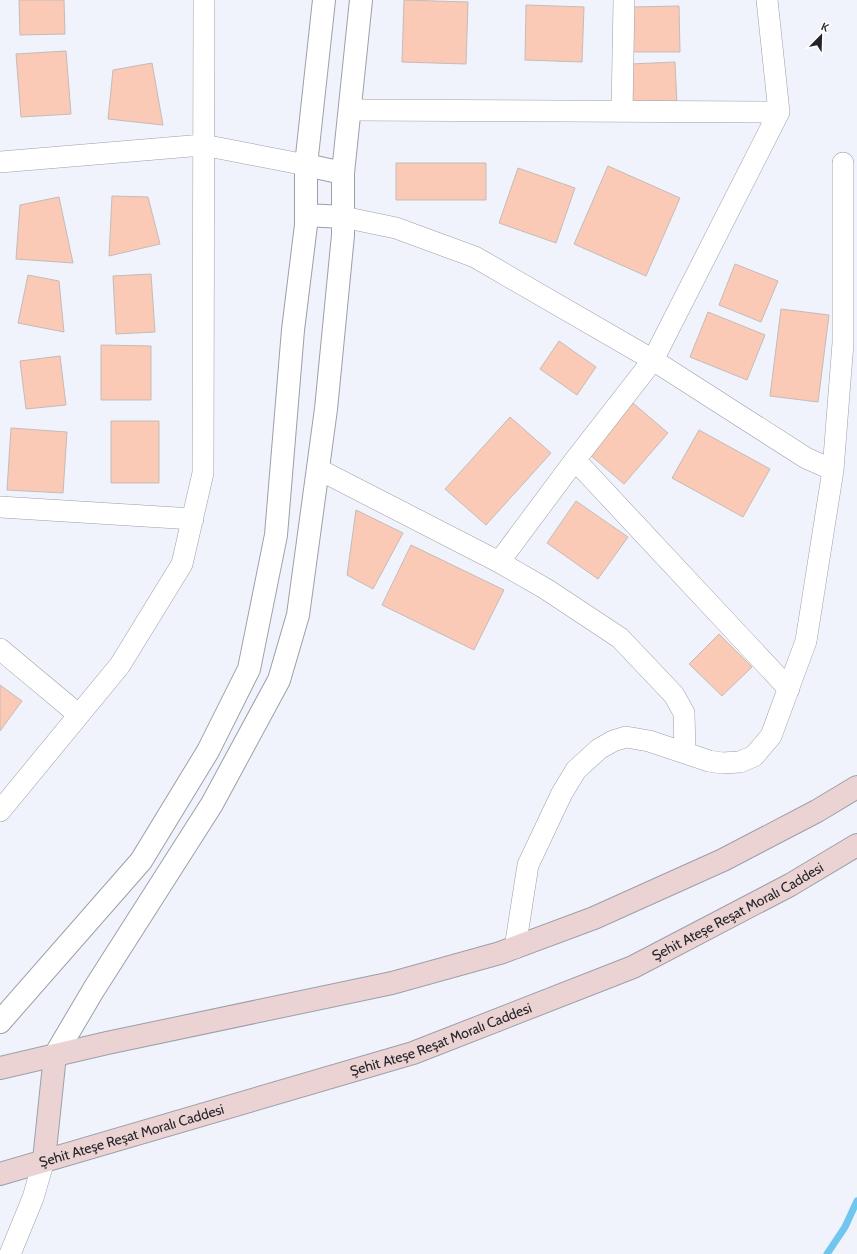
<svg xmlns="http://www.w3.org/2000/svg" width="857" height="1254" font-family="Cabin,sans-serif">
	<rect width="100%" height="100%" fill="#f0f3fc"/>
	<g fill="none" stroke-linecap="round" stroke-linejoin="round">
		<path stroke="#71c6f0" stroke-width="7" d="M827 1254 845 1227 857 1201"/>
	</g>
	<path fill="#facab6" stroke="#c5bbb7" d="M19 0H64L65 34 20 35Z
		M404 0 468 2 466 64 402 62Z
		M526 5 584 7 582 62 525 60Z
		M679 6 680 52H633L632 7Z
		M66 51 71 114 21 117 16 54Z
		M675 62 677 105 631 106 630 64Z
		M152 63 163 125 108 119 113 70Z
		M396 163H486V200H396Z
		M608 166 680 198 646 276 574 244Z
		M518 168 575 188 556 243 499 223Z
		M112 196 148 197 160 244 109 256Z
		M59 197 73 263 16 259 20 205Z
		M735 264 778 281 761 322 719 305Z
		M151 274 155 332 116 334 113 276Z
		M28 275 59 281 64 332 18 323Z
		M781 309 829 315 818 402 770 396Z
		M708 312 765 335 747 380 690 357Z
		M559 341 596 367 577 395 540 369Z
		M101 345 151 346V400H101Z
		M60 356 66 405 26 409 20 361Z
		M633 403 668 433 624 484 589 454Z
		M510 417 551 453 486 525 445 489Z
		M111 421H159V483H111Z
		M11 428 67 432 63 493 7 490Z
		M699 430 770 469 743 517 672 478Z
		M576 501 628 537 598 579 547 543Z
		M356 510 403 533 373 589 347 575Z
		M411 545 504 590 474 650 382 605Z
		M719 634 752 667 722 696 689 664Z
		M0 685 22 701 0 731Z"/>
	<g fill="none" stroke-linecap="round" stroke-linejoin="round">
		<g stroke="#9d9fa8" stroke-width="22">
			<path id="minor" d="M350 110 779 112 767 0
				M622 111 624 0
				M0 162 203 145 306 165
				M343 217 396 228 475 257 653 360 806 458 833 470 806 641 771 736 754 756 740 762 722 763 709 761 649 741 626 737 613 741 599 749 576 770 562 793 528 865 515 948
				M575 460 789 689
				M318 469 499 562 546 589 620 638 674 695 684 713 685 752
				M833 470 843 343V163
				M0 507 193 519
				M499 562 575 460 653 360 779 112
				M0 649 79 715
				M0 811 120 665 182 564 203 473 204 0
				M10 1254 33 1198 44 1160"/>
		</g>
		<g stroke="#9d9fa8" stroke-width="24">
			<path id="tertiary" d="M306 165 343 173
				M306 215 343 217
				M0 1022 141 861 208 751 249 669 276 535 293 330 306 225V165L324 0
				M55 1055 94 989 212 804 279 680 298 615 326 409 343 235V173L361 0"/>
		</g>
		<g stroke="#9d9fa8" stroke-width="24">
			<g id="secondary">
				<path d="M0 1068 107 1043 392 983 500 953 594 918 723 860 817 811 857 787"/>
				<path d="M44 1160 55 1055"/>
				<path id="s1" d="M0 1174 413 1053 633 967 790 885 857 845"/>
			</g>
		</g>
		<use href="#minor" stroke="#fff" stroke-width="21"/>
		<use href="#tertiary" stroke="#fff" stroke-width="22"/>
		<use href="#secondary" stroke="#ebd3d4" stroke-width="22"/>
	</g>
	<g text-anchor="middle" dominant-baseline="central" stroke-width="3" stroke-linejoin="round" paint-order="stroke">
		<g font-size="14" fill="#252529" stroke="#fff">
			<text stroke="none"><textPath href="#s1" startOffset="785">Şehit Ateşe Reşat Moralı Caddesi</textPath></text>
			<text stroke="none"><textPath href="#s1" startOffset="461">Şehit Ateşe Reşat Moralı Caddesi</textPath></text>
			<text stroke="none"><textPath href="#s1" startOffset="137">Şehit Ateşe Reşat Moralı Caddesi</textPath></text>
		</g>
	</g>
	<g transform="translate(821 36) rotate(23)" stroke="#ffffff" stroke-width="3" paint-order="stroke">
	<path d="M0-3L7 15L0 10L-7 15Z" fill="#252529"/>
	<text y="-6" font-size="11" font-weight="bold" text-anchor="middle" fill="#252529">K</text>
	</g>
</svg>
